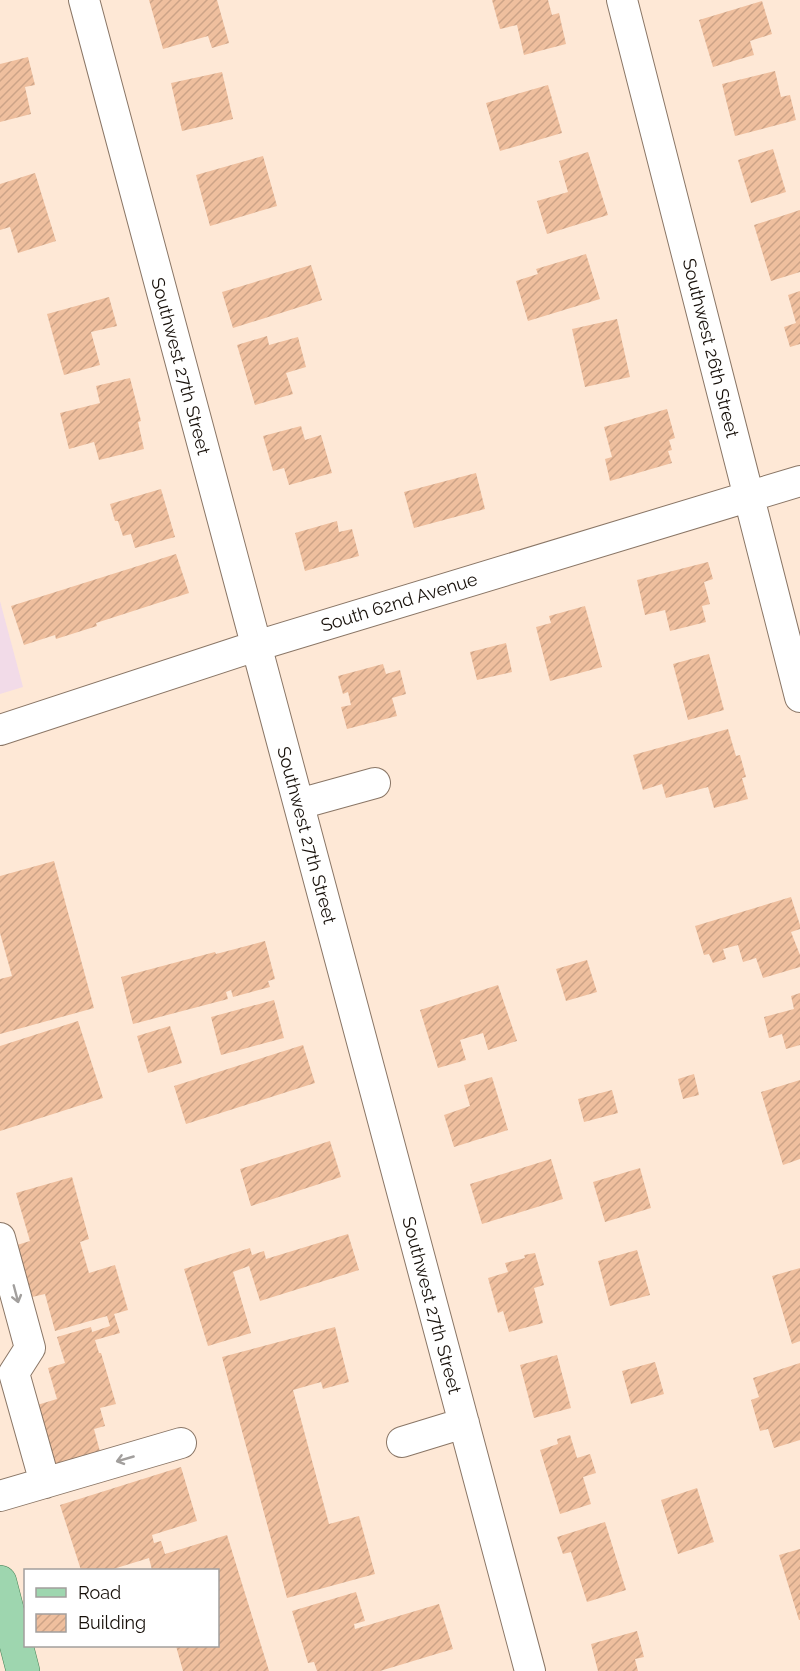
<svg xmlns="http://www.w3.org/2000/svg" width="800" height="1671" font-family="Raleway,sans-serif">
	<defs>
		<pattern id="building-hatch" width="6" height="6" patternUnits="userSpaceOnUse" patternTransform="scale(1.5)"><rect width="6" height="6" fill="#efbf9e"/><path d="M-1 1l2-2M0 6l6-6M5 7l2-2" fill="none" stroke="#cca387"/></pattern>
	</defs>
	<rect width="100%" height="100%" fill="#fee8d6"/>
	<path fill="#f2dbe8" d="M0 601 23 687 0 694Z"/>
	<path fill="url(#building-hatch)" d="M149 0H217L229 43 212 48 208 36 163 49Z
		M492 0H548L552 15 559 13 566 44 524 55 517 25 500 29Z
		M762 1 772 34 750 41 754 55 713 67 699 20Z
		M28 57 35 85 25 87 31 114 0 122V64Z
		M775 71 781 97 790 95 796 120 735 136 722 84Z
		M222 72 233 119 182 131 171 83Z
		M548 85 562 133 500 151 486 103Z
		M773 149 786 192 751 203 738 160Z
		M588 152 608 215 547 234 537 201 568 192 559 161Z
		M263 156 277 206 210 226 196 175Z
		M35 173 56 241 18 253 10 227 0 230V184Z
		M800 210V272L771 281 754 225Z
		M586 254 600 299 528 321 516 281 538 274 536 269Z
		M311 265 322 300 233 328 222 292Z
		M800 291V344L790 347 784 327 796 323 788 295Z
		M109 297 117 326 91 332 100 365 64 375 47 314Z
		M617 319 630 377 585 387 572 329Z
		M267 336 269 345 298 337 306 367 286 373 293 394 255 405 237 345Z
		M130 378 141 421 138 422 144 449 99 460 94 442 69 449 60 413 100 403 96 386Z
		M667 409 675 438 669 440 672 450 668 451 672 463 610 481 605 459 612 457 604 427Z
		M301 426 305 440 321 435 332 473 289 485 284 468 273 471 263 436Z
		M476 473 485 509 414 528 404 492Z
		M161 489 175 537 135 548 131 534 123 536 118 521H115L110 504Z
		M337 521 339 532 352 529 359 556 305 571 295 533Z
		M176 554 189 593 96 623 97 626 56 639 55 635 24 645 11 606Z
		M708 562 713 579 704 582 710 604 702 606 706 622 670 631 665 610 645 615 637 580Z
		M585 606 602 667 550 681 536 627 551 623 549 616Z
		M506 643 512 672 477 680 470 652Z
		M709 654 724 710 688 720 673 664Z
		M383 664 386 674 400 670 406 694 392 698 397 716 347 729 341 707 351 705 348 692 343 694 338 676Z
		M728 729 736 756 740 755 746 777 742 778 748 799 714 808 708 787 666 798 662 784 643 790 633 755Z
		M54 861 94 1008 0 1034V979L12 976 0 933V876Z
		M791 897 800 925V929L791 932 800 955V967L763 978 756 958 743 962 738 945 723 949 726 959 713 963 709 954 704 955 695 926Z
		M265 941 275 979 268 981 270 987 233 997 231 990 226 992 228 999 133 1024 121 977 215 952 216 954Z
		M587 960 597 992 566 1001 556 969Z
		M498 985 517 1041 488 1050 483 1033 460 1040 466 1060 438 1068 420 1010Z
		M800 993V1045L786 1049 782 1034 769 1038 764 1017 794 1009 791 996Z
		M274 1000 284 1038 221 1055 211 1017Z
		M78 1021 103 1098 0 1131V1046Z
		M170 1026 182 1063 148 1073 137 1036Z
		M303 1045 315 1083 186 1124 174 1086Z
		M694 1074 699 1095 683 1099 678 1079Z
		M492 1077 508 1130 454 1147 444 1115 470 1106 464 1085Z
		M800 1080V1159L783 1165 761 1092Z
		M612 1090 618 1113 584 1122 578 1099Z
		M330 1141 341 1177 251 1206 240 1169Z
		M551 1159 563 1199 482 1224 470 1184Z
		M640 1168 651 1208 605 1222 593 1182Z
		M72 1177 89 1239 80 1242 89 1273 115 1265 128 1310 114 1314 120 1333 95 1340 99 1353H101L116 1404 100 1408 105 1426 94 1429 103 1463 57 1476 37 1405 57 1399 48 1368 65 1363 57 1337 91 1327 92 1332 110 1326 107 1316 55 1331 45 1294 32 1297 17 1245 30 1241 16 1193Z
		M348 1234 359 1270 260 1301 249 1266 233 1272 251 1333 208 1346 184 1269 250 1248 252 1255 264 1251 266 1259Z
		M637 1250 650 1295 610 1306 598 1261Z
		M535 1253 544 1285 534 1288 543 1323 509 1332 503 1311 498 1313 488 1278 508 1272 505 1263 525 1258 524 1255Z
		M800 1268V1341L792 1344 772 1276Z
		M335 1327 349 1382 323 1389 321 1382 293 1390 329 1524 359 1516 375 1574 287 1598 222 1357Z
		M557 1355 571 1408 534 1418 520 1365Z
		M655 1362 664 1394 631 1404 622 1371Z
		M800 1363V1440L774 1448 768 1429 760 1431 751 1400 759 1397 753 1378Z
		M570 1435 577 1458 590 1454 596 1473 583 1477 591 1504 560 1514 540 1450 558 1444 557 1439Z
		M181 1467 197 1521 152 1535 154 1543 161 1541 165 1554 227 1535 269 1671H183L176 1646H218V1570H152L149 1558 110 1570H81L60 1505Z
		M697 1488 714 1542 678 1554 661 1500Z
		M605 1522 626 1590 587 1602 571 1552 563 1554 557 1537Z
		M800 1549V1620H799L779 1555Z
		M356 1592 365 1621 354 1624 355 1629 439 1604 453 1649 380 1671H317L314 1662 308 1663 292 1611Z
		M637 1631 644 1657 635 1659 638 1671H598L591 1644Z"/>
	<g fill="none" stroke-linecap="round" stroke-linejoin="round">
		<g stroke="#8a7666" stroke-width="32">
			<path id="minor" d="M84 0 530 1671
				M622 0 800 697
				M0 730 256 646 800 481
				M299 804 375 783
				M0 1238 30 1348 14 1373 45 1483
				M402 1442 464 1423
				M0 1496 181 1443"/>
		</g>
		<g stroke="#447e53" stroke-width="34">
			<path id="major" d="M0 1582 23 1671"/>
		</g>
		<use href="#minor" stroke="#fff" stroke-width="30"/>
		<use href="#major" stroke="#9ed6af" stroke-width="33"/>
	</g>
	<defs><path id="oneway-shaft" d="M-6 0H5M1.5-3L5.5 0L1.5 3" fill="none" stroke-width="1.6" stroke-linecap="round" stroke-linejoin="round" transform="scale(1.5)"/></defs>
	<g stroke="#a29f9d">
		<use href="#oneway-shaft" transform="translate(16 1294) rotate(75)"/>
		<use href="#oneway-shaft" transform="translate(125 1459) rotate(164)"/>
	</g>
	<g text-anchor="middle" dominant-baseline="central" stroke-width="5" stroke-linejoin="round" paint-order="stroke">
		<g font-size="18" fill="#17100a" stroke="#fff">
			<text transform="translate(711 348) rotate(76)">Southwest 26th Street</text>
			<text transform="translate(181 366) rotate(75)">Southwest 27th Street</text>
			<text transform="translate(399 602) rotate(-17)">South 62nd Avenue</text>
			<text transform="translate(307 835) rotate(75)">Southwest 27th Street</text>
			<text transform="translate(432 1305) rotate(75)">Southwest 27th Street</text>
		</g>
	</g>
	<rect x="24" y="1569" width="195" height="78" fill="#ffffff" stroke="#a29f9d" stroke-width="1.5"/>
	<rect x="36" y="1588" width="30" height="9" fill="#9ed6af" stroke="#a29f9d" stroke-width="1.5"/>
	<text x="78" y="1599" font-size="18" fill="#17100a">Road</text>
	<rect x="36" y="1614" width="30" height="18" fill="url(#building-hatch)" stroke="#a29f9d" stroke-width="1.5"/>
	<text x="78" y="1629" font-size="18" fill="#17100a">Building</text>
</svg>
